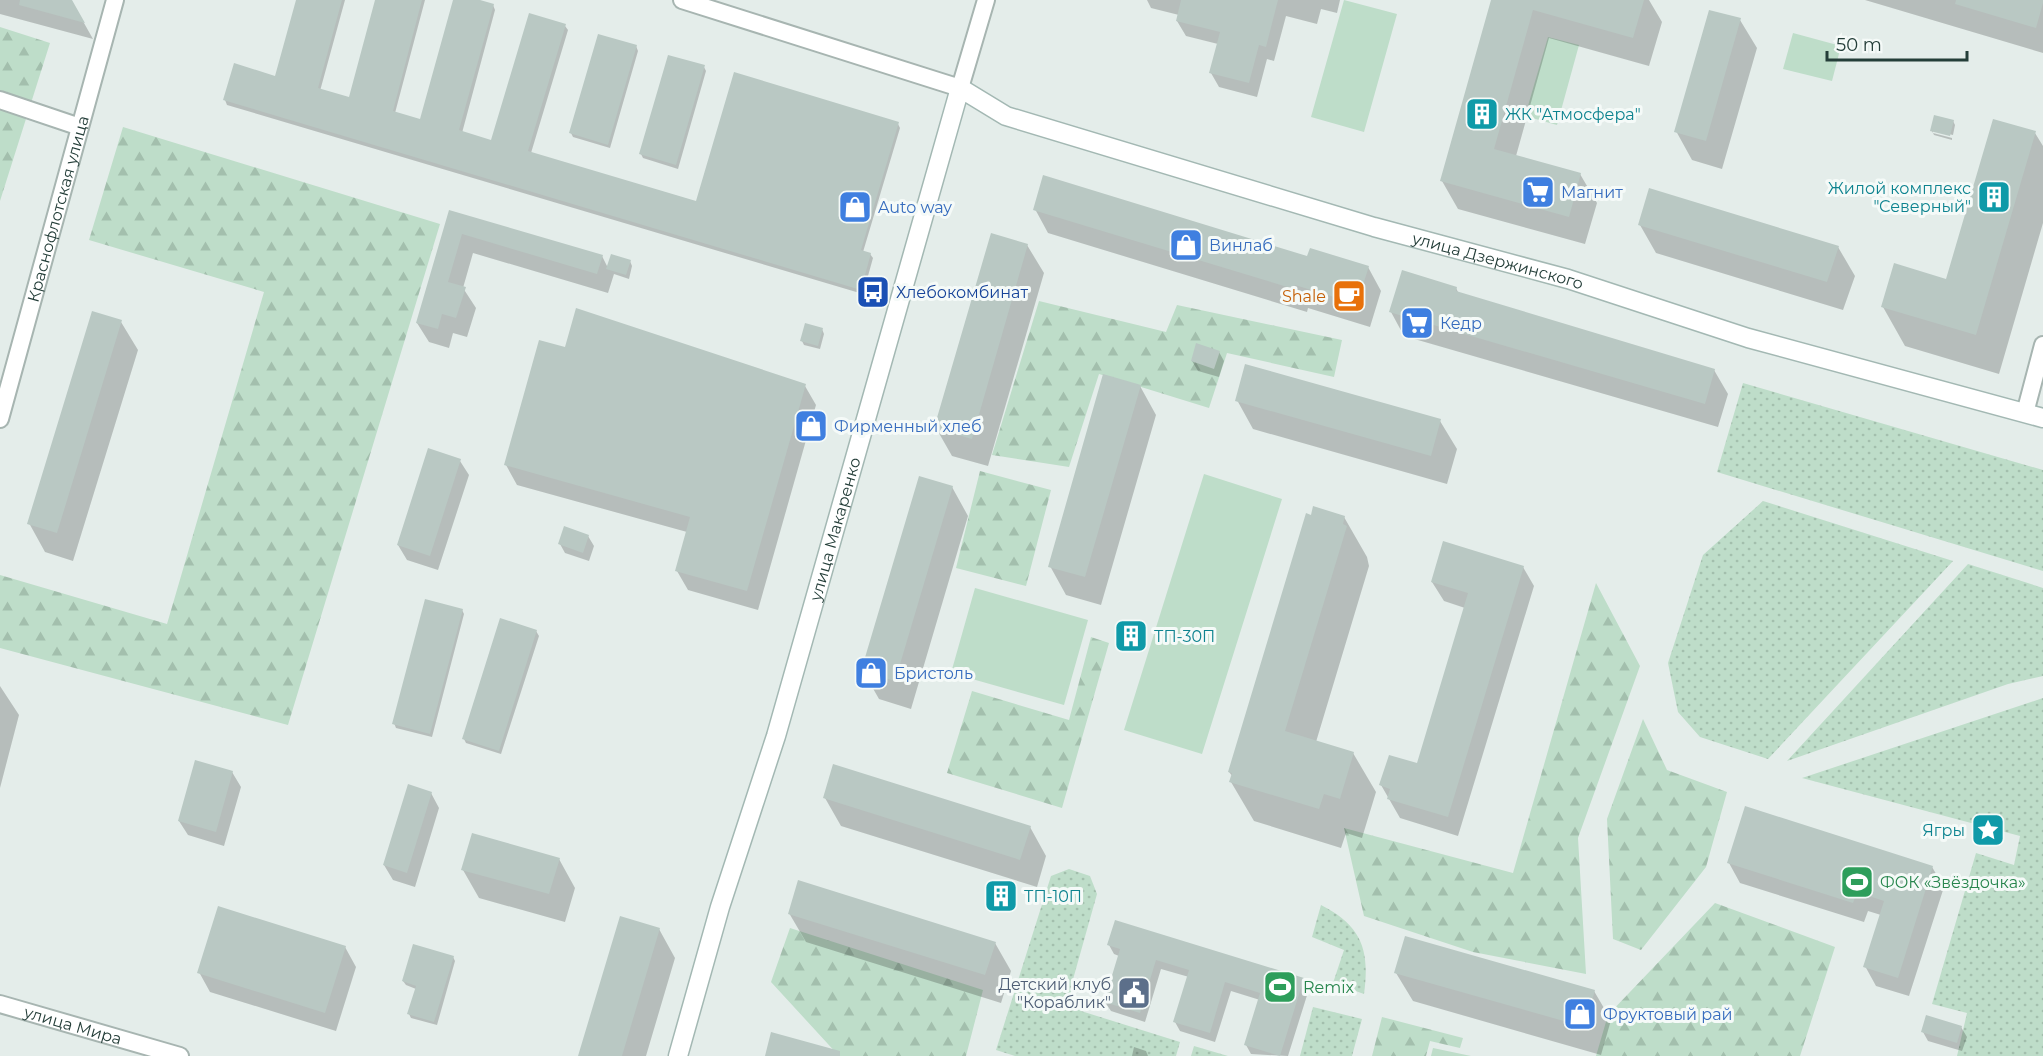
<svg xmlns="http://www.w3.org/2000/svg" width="2043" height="1056" font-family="Montserrat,sans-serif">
	<defs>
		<pattern id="grass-dots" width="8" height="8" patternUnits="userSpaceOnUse" patternTransform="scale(1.5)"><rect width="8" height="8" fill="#beddc9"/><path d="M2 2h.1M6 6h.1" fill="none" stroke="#a3bfad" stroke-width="1.8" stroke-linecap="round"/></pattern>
		<pattern id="forest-firs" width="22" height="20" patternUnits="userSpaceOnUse" patternTransform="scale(1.5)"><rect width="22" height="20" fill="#beddc9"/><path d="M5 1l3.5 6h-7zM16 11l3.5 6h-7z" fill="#a3bfad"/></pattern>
	</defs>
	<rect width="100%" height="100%" fill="#e4edea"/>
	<path fill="url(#grass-dots)" d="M1743 383 2043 470V571L1717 472Z
		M1763 501 1953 561 1768 759 1700 737 1678 712 1668 663 1703 555Z
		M1968 564 2043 588V676L2008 684 1787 761Z
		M2043 698V1056H1957L1967 1013 1932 1004 1976 853 2014 865 2020 836 1802 778Z
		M1069 869 1090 876 1097 894 1070 990 1081 1011 1180 1042 1176 1056H1015L996 1050 1051 876Z
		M1321 905C1362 926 1370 950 1364 994L1333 983 1344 950 1312 937Z
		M1313 1007 1362 1019 1352 1056H1300Z
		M1194 1046 1228 1056H1191Z"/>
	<path fill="url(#forest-firs)" d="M0 27 50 43 0 201Z
		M123 127 440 224 288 725 0 648V575L167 624 264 292 89 240Z
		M1039 301 1166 332 1177 305 1342 340 1334 377 1227 353 1209 408 1099 374 1069 467 992 455Z
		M980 471 1051 490 1026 586 956 568Z
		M1596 583 1640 666 1578 838 1586 974 1473 952 1364 916 1344 828 1513 873Z
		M1091 637 1109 643 1062 808 947 773 972 691 1069 720Z
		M1643 719 1667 770 1727 792 1706 867 1641 950 1613 939 1607 819Z
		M1715 903 1835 947 1800 1056H1596L1608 1015Z
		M790 928 983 990 966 1056H839L771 982Z
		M1382 1017 1463 1038 1460 1048 1430 1041 1426 1056H1372Z"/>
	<path fill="#beddc9" d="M1344 0 1397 14 1364 132 1311 117Z
		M1793 33 1841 46 1832 81 1783 69Z
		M1548 37 1579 45 1557 125 1525 116Z
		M1204 474 1282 499 1202 754 1124 730Z
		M975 588 1088 620 1064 705 951 673Z
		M1433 1048 1471 1056H1431Z"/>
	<path fill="#0003" d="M0 0H71L93 39 0 14Z
		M297 0H345L320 91 350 99 377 0H425L395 113 421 121 454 0H474L493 5 495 10 462 133 492 142 565 26 568 30 531 153 697 202 898 124 900 128 863 252 870 254 873 258 863 294 227 105 225 100 276 78Z
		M1147 0H1340L1337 13 1321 9 1317 24 1286 16 1274 61 1267 59 1257 97 1219 87 1211 73 1218 44 1186 36 1177 21 1179 15 1151 8Z
		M1493 0H1649L1662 22 1649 66 1549 38 1516 156 1580 174 1597 203 1585 244 1458 209 1442 181Z
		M1865 0H2043V53Z
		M1740 20 1757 48 1722 169 1692 160 1676 131Z
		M636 46 638 51 610 148 573 137 571 133Z
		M704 67 706 71 678 169 643 158 641 154Z
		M1936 117 1953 121 1955 125 1953 135 1933 130V133L1932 131Z
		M1933 133 1952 138V140L1934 135Z
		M2035 133 2043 146V223L1999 374 1905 346 1883 307 1947 280Z
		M1035 209 1368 267 1381 291 1370 327 1308 308 1307 312 1048 233Z
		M450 211 602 256 608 268 630 261 632 266 629 279 614 274 608 293 473 253 463 288 476 308 467 337 453 333 449 348 429 342 417 323Z
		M1640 225 1838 247 1855 276 1843 310 1656 253Z
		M1027 245 1044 273 988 466 952 456 936 428Z
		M1456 288 1459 294 1714 370 1728 394 1718 427 1404 336 1391 312Z
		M121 322 138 350 73 561 45 552 29 523Z
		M822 329 824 334 820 349 804 345 802 341Z
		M566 349 805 386 816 405 758 610 688 590 677 571 687 532 517 485 506 465Z
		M1219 352 1224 361 1219 377 1198 371 1192 361Z
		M1140 386 1156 415 1101 605 1066 595 1050 566Z
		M1237 400 1440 421 1457 449 1447 484 1253 429Z
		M460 461 469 475 438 570 407 560 398 545Z
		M952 487 968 516 911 709 879 699 863 671Z
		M1344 517 1367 557 1369 566 1316 742 1353 753 1376 792 1362 838 1346 833 1341 848 1254 821 1231 782 1233 777 1229 772Z
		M588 536 594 546 589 561 565 553 560 544Z
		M1523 567 1534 586 1458 836 1400 818 1381 785 1418 765 1465 608 1444 601 1432 582Z
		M462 610 464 614 432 737 396 728 394 723Z
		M536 631 539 636 501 754 466 743 464 739Z
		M0 686 19 715 0 788Z
		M232 772 241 787 224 846 188 835 179 821Z
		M431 793 439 808 415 887 393 880 384 865Z
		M825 798 1030 827 1046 856 1037 887 841 826Z
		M559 859 575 888 565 922 479 898 463 870Z
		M1729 863 1932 867 1944 887 1909 996 1876 986 1865 966 1881 915 1868 911 1864 922 1740 883Z
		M1012 890 1015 895 1009 911 993 906 991 902Z
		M789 913 995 943 1011 971 1001 1003 806 942Z
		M659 929 675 958 646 1056H580Z
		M1109 945 1303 980 1309 989 1288 1056 1251 1054 1246 1045 1260 1000 1231 991 1215 1042 1180 1031 1175 1022 1189 977 1161 969 1145 1022 1111 1011 1105 1002 1119 956 1114 954Z
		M345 947 356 967 336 1031 210 992 199 972Z
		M453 957 455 961 437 1025 411 1018 409 1014 416 989 406 985 403 981Z
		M1396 973 1594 991 1611 1020 1601 1055 1413 1001Z
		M1961 1027 1967 1037 1962 1051 1928 1041 1923 1032Z
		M1134 1047 1146 1051 1148 1056H1132Z"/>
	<path fill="#b9c8c3" d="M20 0H72L85 23 19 5Z
		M296 0H342L318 88 349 97 375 0H422L393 111 420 119 453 0H480L494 4 459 130 491 140 529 13 566 24 528 151 696 201 734 72 899 122 861 250 871 253 861 290 223 100 234 63 275 76Z
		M1181 0H1278L1266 47 1259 45 1249 83 1209 73 1220 32 1176 21Z
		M1491 0H1644L1633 38 1533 10 1494 149 1581 173 1569 217 1440 181Z
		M1956 0H2043V3L2036 28 1955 4Z
		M1709 10 1741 18 1706 141 1674 132Z
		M598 34 637 45 608 145 569 133Z
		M668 55 705 65 676 165 639 154Z
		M1934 115 1954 120 1950 136 1930 131Z
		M1993 119 2036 131 1976 335 1881 307 1894 263 1946 279Z
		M1043 175 1307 256 1310 248 1369 266 1357 304 1295 285 1294 289 1033 210Z
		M1649 188 1839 246 1827 282 1638 225Z
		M449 210 603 255 597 274 462 234 448 282 466 287 456 318 442 314 438 329 416 323Z
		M991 233 1028 244 972 439 934 428Z
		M611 254 631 260 626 275 606 269Z
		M1402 270 1457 287 1456 291 1715 369 1705 404 1389 312Z
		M576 308 806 384 747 591 675 571 690 517 504 465 539 340 565 347Z
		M92 311 122 320 57 533 27 524Z
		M805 323 823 328 818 346 800 341Z
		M1196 343 1220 351 1214 369 1191 361Z
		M1245 364 1441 419 1431 456 1235 401Z
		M1103 374 1141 385 1085 577 1048 567Z
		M428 448 461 459 430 556 397 545Z
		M919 476 953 486 895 681 861 671Z
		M1313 506 1345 516 1343 524 1347 526 1285 731 1354 752 1340 799 1324 794 1319 809 1229 782 1232 773 1228 772 1306 513 1311 515Z
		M564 526 589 535 583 553 558 544Z
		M1443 541 1524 566 1448 817 1387 799 1390 789 1379 785 1389 755 1417 763 1468 593 1431 582Z
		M425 599 463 609 430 734 392 724Z
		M500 618 537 630 499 751 462 739Z
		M195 760 233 771 216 832 178 821Z
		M833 764 1031 826 1020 860 823 798Z
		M408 784 432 792 407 873 383 865Z
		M1745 806 1933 866 1898 978 1863 967 1884 901 1857 892 1853 903 1727 863Z
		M472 833 560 858 549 894 461 870Z
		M798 880 996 942 985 975 788 914Z
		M996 883 1013 889 1007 908 989 902Z
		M218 906 346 946 325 1013 197 973Z
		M620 916 660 928 622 1056H578Z
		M1115 920 1304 978 1280 1056 1244 1045 1260 993 1225 982 1210 1033 1173 1022 1189 970 1156 960 1140 1013 1104 1002 1120 949 1107 945Z
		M1405 936 1595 990 1585 1027 1394 973Z
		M413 944 454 956 434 1022 407 1014 416 986 402 981Z
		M1926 1015 1962 1026 1957 1043 1921 1032Z
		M771 1032 840 1051V1056H765Z"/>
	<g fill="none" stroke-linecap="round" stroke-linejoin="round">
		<g stroke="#a7b5b1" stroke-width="20">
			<g id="street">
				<path d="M682 0 960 88 986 0"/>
				<path d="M0 100 80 127"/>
				<path d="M2025 413 2043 345"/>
				<path id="s1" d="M0 419 115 0"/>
				<path id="s2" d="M0 1004 180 1056"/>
			</g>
		</g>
		<g stroke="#a3b8b3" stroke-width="21">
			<g id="secondary">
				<path id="s3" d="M678 1056 720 907 776 736 960 88 1006 116 1374 227 1568 279 1748 338 2043 418"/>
			</g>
		</g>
		<use href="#street" stroke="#fff" stroke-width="16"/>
		<use href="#secondary" stroke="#fff" stroke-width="18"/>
	</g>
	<defs>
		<g id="building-square" transform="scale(1.725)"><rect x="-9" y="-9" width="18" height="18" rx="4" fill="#0f9aa8" stroke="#f5faf8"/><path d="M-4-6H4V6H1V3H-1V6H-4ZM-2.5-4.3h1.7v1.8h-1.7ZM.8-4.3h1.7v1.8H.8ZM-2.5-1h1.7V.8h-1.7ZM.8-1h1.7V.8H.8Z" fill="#fff"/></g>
		<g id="supermarket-square" transform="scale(1.725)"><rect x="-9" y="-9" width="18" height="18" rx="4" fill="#3f7fe0" stroke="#f5faf8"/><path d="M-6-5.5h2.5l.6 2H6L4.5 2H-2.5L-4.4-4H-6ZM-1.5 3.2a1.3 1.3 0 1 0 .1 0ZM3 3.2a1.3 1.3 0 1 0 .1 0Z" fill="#fff"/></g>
		<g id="shop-square" transform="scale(1.725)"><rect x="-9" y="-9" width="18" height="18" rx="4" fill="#3f7fe0" stroke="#f5faf8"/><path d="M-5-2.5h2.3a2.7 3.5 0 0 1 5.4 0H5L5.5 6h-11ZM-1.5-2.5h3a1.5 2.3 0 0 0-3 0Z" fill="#fff"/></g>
		<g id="bus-square" transform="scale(1.725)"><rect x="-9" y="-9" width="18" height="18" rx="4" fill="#1a4fb4" stroke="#f5faf8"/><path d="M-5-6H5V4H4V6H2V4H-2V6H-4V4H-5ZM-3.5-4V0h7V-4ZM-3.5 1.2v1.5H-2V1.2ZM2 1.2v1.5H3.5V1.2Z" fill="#fff"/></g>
		<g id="cafe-square" transform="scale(1.725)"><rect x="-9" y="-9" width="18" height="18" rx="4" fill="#e8710a" stroke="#f5faf8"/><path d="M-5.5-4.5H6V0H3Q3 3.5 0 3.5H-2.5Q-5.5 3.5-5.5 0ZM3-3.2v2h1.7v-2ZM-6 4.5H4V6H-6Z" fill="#fff"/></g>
		<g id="sight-square" transform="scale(1.725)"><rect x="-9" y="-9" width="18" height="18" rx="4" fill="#0f9aa8" stroke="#f5faf8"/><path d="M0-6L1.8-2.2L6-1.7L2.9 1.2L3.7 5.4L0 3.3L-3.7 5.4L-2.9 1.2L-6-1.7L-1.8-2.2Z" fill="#fff"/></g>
		<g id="stadium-square" transform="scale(1.725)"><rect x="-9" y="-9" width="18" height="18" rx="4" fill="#2e9e5b" stroke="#f5faf8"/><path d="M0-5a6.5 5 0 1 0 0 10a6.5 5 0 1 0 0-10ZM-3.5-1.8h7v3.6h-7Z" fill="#fff"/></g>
		<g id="civic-square" transform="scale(1.725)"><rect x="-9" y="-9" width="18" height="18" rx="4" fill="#5c6f8a" stroke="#f5faf8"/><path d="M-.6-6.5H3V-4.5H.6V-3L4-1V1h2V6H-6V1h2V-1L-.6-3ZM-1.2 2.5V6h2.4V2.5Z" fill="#fff"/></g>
	</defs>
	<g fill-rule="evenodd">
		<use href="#building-square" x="1482" y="114"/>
		<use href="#supermarket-square" x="1538" y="192"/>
		<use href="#building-square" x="1994" y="197"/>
		<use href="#shop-square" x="855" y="207"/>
		<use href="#shop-square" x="1186" y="245"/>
		<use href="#bus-square" x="873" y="292"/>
		<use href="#cafe-square" x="1349" y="296"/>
		<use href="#supermarket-square" x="1417" y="323"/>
		<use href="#shop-square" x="811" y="426"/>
		<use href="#building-square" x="1131" y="636"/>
		<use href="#shop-square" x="871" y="673"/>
		<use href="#sight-square" x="1988" y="830"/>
		<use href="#stadium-square" x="1857" y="882"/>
		<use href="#building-square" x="1001" y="896"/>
		<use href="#stadium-square" x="1280" y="987"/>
		<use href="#civic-square" x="1134" y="993"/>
		<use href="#shop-square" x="1580" y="1014"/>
	</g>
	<g text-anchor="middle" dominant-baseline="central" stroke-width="6" stroke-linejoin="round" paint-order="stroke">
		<g font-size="16" fill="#0d838f" stroke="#f5faf8" text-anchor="start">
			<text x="1505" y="114">ЖК "Атмосфера"</text>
			<text x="1971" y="188" text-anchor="end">Жилой комплекс<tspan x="1971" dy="18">"Северный"</tspan></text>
			<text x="1154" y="636">ТП-30П</text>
			<text x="1965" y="830" text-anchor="end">Ягры</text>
			<text x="1024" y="896">ТП-10П</text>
		</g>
		<g font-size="16" fill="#366cbe" stroke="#f5faf8" text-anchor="start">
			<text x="1561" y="192">Магнит</text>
			<text x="878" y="207">Auto way</text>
			<text x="1209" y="245">Винлаб</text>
			<text x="1440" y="323">Кедр</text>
			<text x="834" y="426">Фирменный хлеб</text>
			<text x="894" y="673">Бристоль</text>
			<text x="1603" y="1014">Фруктовый рай</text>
		</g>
		<g font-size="16" fill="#243e39" stroke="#f5faf8">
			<text stroke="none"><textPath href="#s1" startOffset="218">Краснофлотская улица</textPath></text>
			<text stroke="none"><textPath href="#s3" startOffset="1575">улица Дзержинского</textPath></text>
			<text stroke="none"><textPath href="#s3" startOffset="550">улица Макаренко</textPath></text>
			<text stroke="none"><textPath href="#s2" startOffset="76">улица Мира</textPath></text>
		</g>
		<g font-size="16" fill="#164399" stroke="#f5faf8" text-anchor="start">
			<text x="896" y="292">Хлебокомбинат</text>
		</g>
		<g font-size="16" fill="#c56008" stroke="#f5faf8" text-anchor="end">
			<text x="1326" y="296">Shale</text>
		</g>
		<g font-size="16" fill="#27864d" stroke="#f5faf8" text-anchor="start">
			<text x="1880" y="882">ФОК «Звёздочка»</text>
			<text x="1303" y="987">Remix</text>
		</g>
		<g font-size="16" fill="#4e5e75" stroke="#f5faf8" text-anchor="end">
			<text x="1111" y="984">Детский клуб<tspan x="1111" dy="18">"Кораблик"</tspan></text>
		</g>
	</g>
	<path d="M1827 51v9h140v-9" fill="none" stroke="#243e39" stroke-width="3"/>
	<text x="1836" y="51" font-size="18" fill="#243e39" stroke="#f5faf8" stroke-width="4.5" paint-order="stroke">50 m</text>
</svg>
